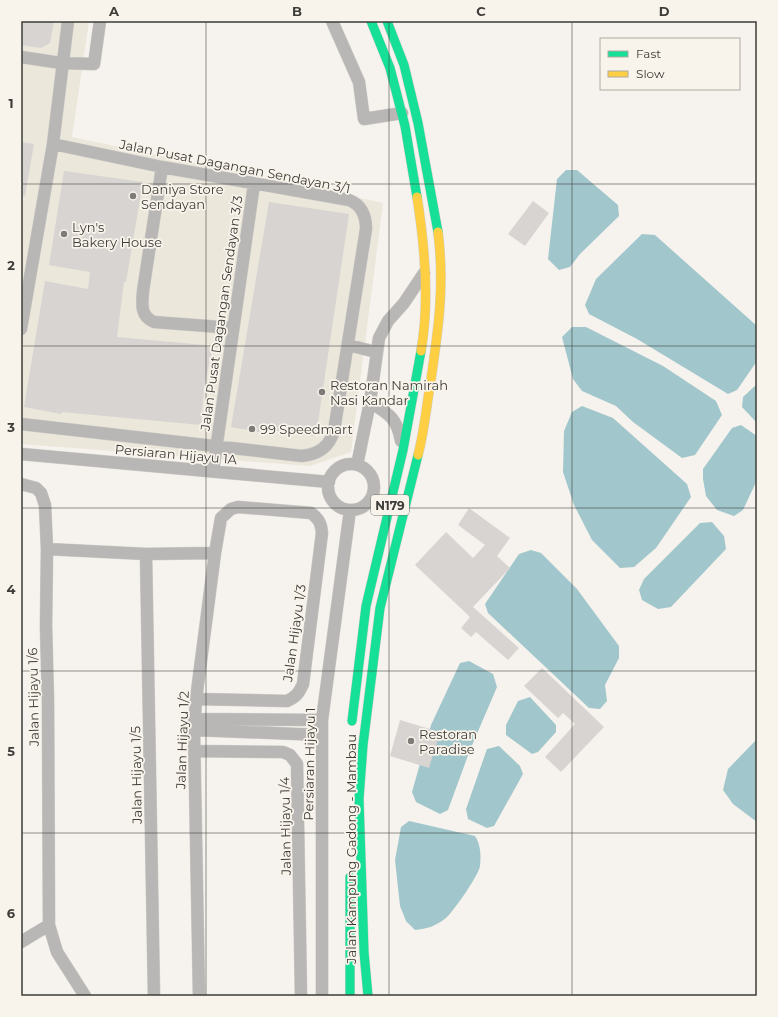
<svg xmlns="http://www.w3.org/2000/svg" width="778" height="1017" font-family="Montserrat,sans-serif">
	<rect width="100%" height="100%" fill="#f6f3ee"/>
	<path fill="#ece7db" d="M21 21H89L72 137 383 203 351 452 310 466 21 444Z"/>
	<path fill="#a1c6cb" d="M566 170H577L618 205 619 216 580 254 570 267 559 270 548 259 557 179Z
		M642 234 655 235 757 326V361L737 390 728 394 637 339 589 314 585 305 596 279Z
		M572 327H586L663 366 716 401 722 415 695 455 682 458 633 422 616 406 582 391 573 379 562 337Z
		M757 384V423L742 407 743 397Z
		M582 406 613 418 687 484 691 497 656 548 634 567 620 568 592 540 574 505 563 472 564 431 572 412Z
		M741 425 757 436V480L743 510 734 516 717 510 706 496 703 479V469L732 428Z
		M712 522 724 536 726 549 671 607 658 609 642 600 639 590 644 579 700 523Z
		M531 550 541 553 577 589 619 646V658L605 685 607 701 600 709 589 708 488 613 485 604 519 554Z
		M469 661 493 674 497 687 470 750 448 810 440 814 416 802 412 792 431 725 460 663Z
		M530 697 556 725V732L538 752 532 754 506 735V725L518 701Z
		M757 739V822L733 804 723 790 728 769Z
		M499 746 520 766 523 774 494 826 487 828 468 819 466 809 487 749Z
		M409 821 475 836C481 845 481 856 480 866 479 875 453 912 446 918 436 926 427 929 415 930L406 921 400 906 395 860 401 827Z"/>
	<path fill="#d7d4d2" d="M21 21H54L50 43 41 48 21 45Z
		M21 142 34 144 25 196 21 195Z
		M64 171 143 182 126 282H124L117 337 205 345 212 350 204 388 201 425 62 412 61 414 24 407 45 281 88 289 90 272 49 265Z
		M533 201 549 213 525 246 508 234Z
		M269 202 349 214 316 436 270 430 269 434 231 427Z
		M469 508 510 538 497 556 510 568 473 607 519 648 508 660 476 632 471 637 461 628 470 617 415 565 446 532 473 558 485 545 458 525Z
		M542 668 604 727 561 772 545 757 575 724 563 713 558 718 524 686Z
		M400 720 440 732 429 768 390 756Z"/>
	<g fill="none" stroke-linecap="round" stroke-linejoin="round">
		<g stroke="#d0ceca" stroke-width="13">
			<path id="street" d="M332 21 359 82 364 119 402 113
				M21 57 61 63 94 64 100 21
				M162 167 143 291C142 304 140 316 154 322L233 328
				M21 329 53 144 68 21
				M348 345 376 352
				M370 402C389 414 397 418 401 441
				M21 424 302 456C319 454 329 447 334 431L366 229C366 216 362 205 349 200L162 167 53 144
				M21 454 329 482
				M328 487a23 23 0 1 1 46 0a23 23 0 1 1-46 0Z
				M357 465 370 402 379 338 388 321 404 303 424 273
				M213 471 254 184
				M21 484 36 488 41 493 45 505 47 549 46 626 48 701 49 925 57 952 85 996
				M47 549 146 554 215 553
				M146 554 154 996
				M196 699 287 701C296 697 299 693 303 684L322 533C321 523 319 519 311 513L238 507 231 509 221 518 215 553 196 699 194 730 199 996
				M194 719 322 720
				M194 730 321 735
				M194 751 283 752 290 755 297 764 301 996
				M21 942 49 925
				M322 996V720L350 510"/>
		</g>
		<g stroke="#d0ceca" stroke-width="10">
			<path id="fast" d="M371 21 390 68 405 126 417 197
				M387 21 404 65 418 123 438 232
				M352 721 366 606 403 450 421 351
				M350 877V996
				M368 996 364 952 359 799 363 745 380 608 418 455"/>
		</g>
		<g stroke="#d0ceca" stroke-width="10">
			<path id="slow" d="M417 197C425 247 430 301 421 351
				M418 455C424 433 426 409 430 386 438 332 445 287 438 232"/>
		</g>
		<use href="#street" stroke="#b8b7b5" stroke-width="12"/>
		<use href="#fast" stroke="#16e098" stroke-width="9"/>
		<use href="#slow" stroke="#ffcf43" stroke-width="9"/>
	</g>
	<path fill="none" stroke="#3d3c38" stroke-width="1" stroke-opacity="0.55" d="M206 21V996M389 21V996M572 21V996M21 184H757M21 346H757M21 508H757M21 671H757M21 833H757"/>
	<g fill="#7e7c78" stroke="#f9f4eb" stroke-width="1.5">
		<circle cx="133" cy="196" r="4"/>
		<circle cx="64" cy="234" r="4"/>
		<circle cx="322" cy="392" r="4"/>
		<circle cx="252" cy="429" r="4"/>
		<circle cx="411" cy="741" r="4"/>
	</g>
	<g text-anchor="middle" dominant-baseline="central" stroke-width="3.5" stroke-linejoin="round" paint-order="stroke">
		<rect fill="#f9f4eb" stroke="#75736e" stroke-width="1" x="371" y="495" width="38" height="20" rx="3"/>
		<g font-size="12" font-weight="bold" fill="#3d3c38">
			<text x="390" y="505">N179</text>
		</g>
		<g font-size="13" fill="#3d3c38" stroke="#f9f4eb">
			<text transform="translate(235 166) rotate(11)">Jalan Pusat Dagangan Sendayan 3/1</text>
			<text transform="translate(221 313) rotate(-82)">Jalan Pusat Dagangan Sendayan 3/3</text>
			<text transform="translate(176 454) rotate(5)">Persiaran Hijayu 1A</text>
			<text transform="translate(294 633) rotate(-82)">Jalan Hijayu 1/3</text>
			<text transform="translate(33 697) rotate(-91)">Jalan Hijayu 1/6</text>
			<text transform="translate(182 740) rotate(-88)">Jalan Hijayu 1/2</text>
			<text transform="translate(309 764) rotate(-89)">Persiaran Hijayu 1</text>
			<text transform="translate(136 775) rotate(-91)">Jalan Hijayu 1/5</text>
			<text transform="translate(285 826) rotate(-91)">Jalan Hijayu 1/4</text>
			<text transform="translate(351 849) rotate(-90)">Jalan Kampung Gadong - Mambau</text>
		</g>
		<g font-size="13" fill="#3d3c38" stroke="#f9f4eb" text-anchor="start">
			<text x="141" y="189">Daniya Store<tspan x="141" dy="15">Sendayan</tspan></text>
			<text x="72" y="227">Lyn's<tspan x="72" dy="15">Bakery House</tspan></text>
			<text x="330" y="385">Restoran Namirah<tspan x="330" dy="15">Nasi Kandar</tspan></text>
			<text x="260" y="429">99 Speedmart</text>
			<text x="419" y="734">Restoran<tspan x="419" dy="15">Paradise</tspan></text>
		</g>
	</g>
	<rect width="778" height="1017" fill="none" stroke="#f9f4eb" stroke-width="44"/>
	<rect x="600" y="38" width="140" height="52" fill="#f9f4eb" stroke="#aeaaa3"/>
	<rect x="608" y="51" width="20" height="6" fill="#16e098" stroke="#aeaaa3"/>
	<text x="636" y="58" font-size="12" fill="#3d3c38">Fast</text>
	<rect x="608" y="71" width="20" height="6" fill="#ffcf43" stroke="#aeaaa3"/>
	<text x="636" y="78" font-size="12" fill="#3d3c38">Slow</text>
	<rect x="22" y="22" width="734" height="973" fill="none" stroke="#3d3c38" stroke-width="1.5"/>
	<g font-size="13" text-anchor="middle" font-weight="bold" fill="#3d3c38">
		<text x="114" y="16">A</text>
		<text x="297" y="16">B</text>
		<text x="481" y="16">C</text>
		<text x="664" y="16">D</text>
		<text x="11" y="108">1</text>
		<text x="11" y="270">2</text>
		<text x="11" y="432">3</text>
		<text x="11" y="594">4</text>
		<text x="11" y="756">5</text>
		<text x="11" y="918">6</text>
	</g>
</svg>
